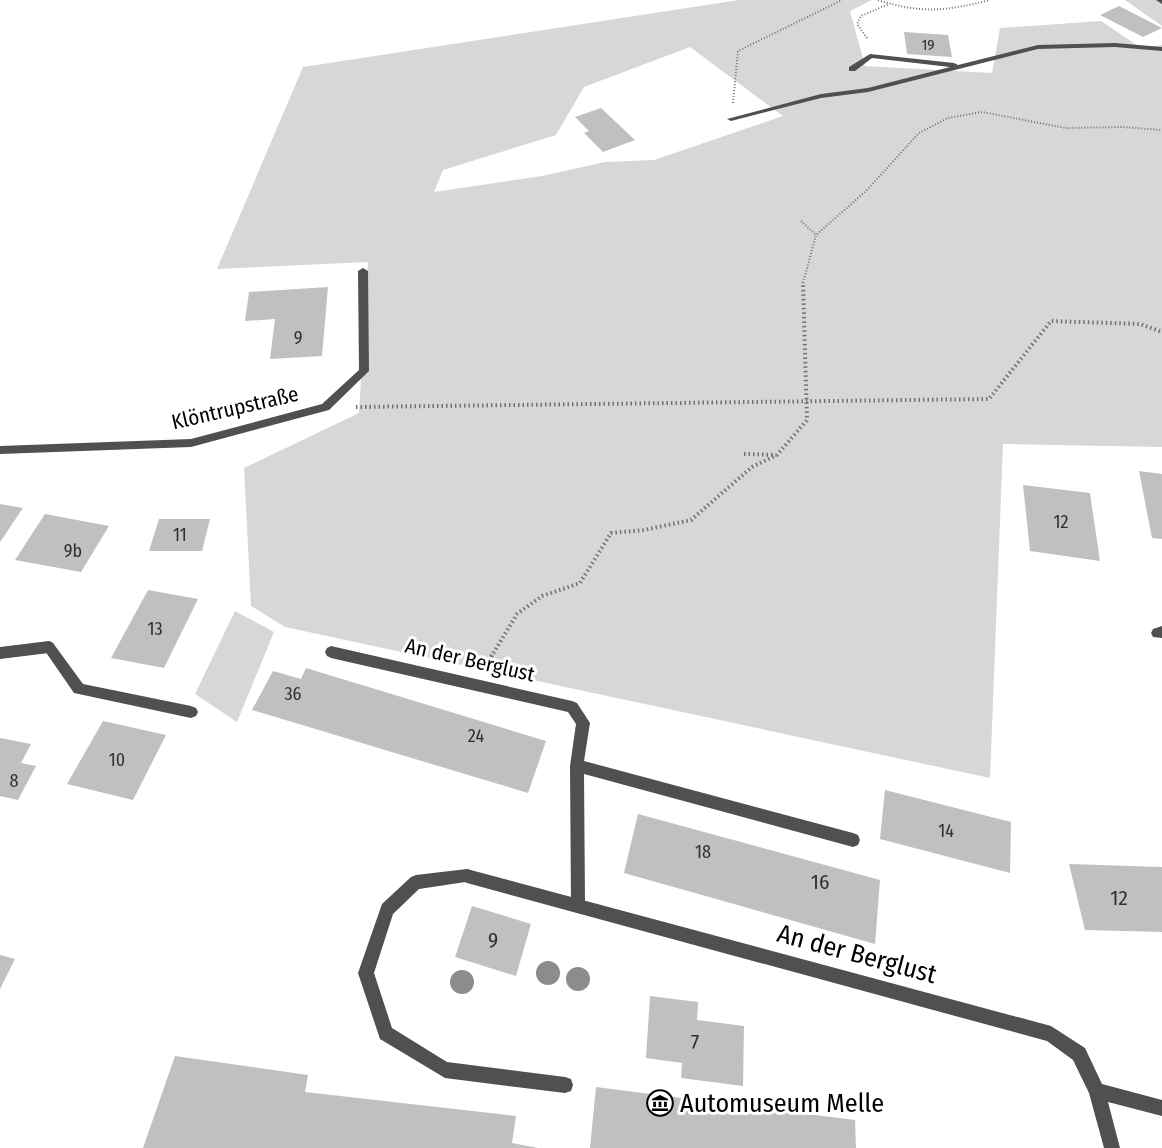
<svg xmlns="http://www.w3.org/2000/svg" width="1162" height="1148" font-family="'Fira Sans Condensed',sans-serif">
	<rect width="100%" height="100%" fill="#fff"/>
	<path fill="#d7d7d7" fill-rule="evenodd" d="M739 0H872L850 11 865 66 992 73 1000 28 1101 21 1141 48 1162 45V447L1003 444 990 778 285 627 251 606 244 468 359 413 368 262 217 269 303 67ZM690 47 783 116 654 160 605 162 542 176 434 192 443 170 556 135 584 87Z
		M1125 0H1162V26Z
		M235 611 274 632 237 722 195 694Z"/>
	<path fill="#c0c0c0" d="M1119 6 1162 28 1143 37 1100 15Z
		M904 32 948 35 952 57 907 54Z
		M601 108 635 140 603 152 584 133 589 131 575 117Z
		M328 287 322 356 270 359 275 319 245 321 249 292Z
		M1139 471 1162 474V539L1152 538Z
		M1023 485 1090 493 1100 561 1030 551Z
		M0 504 23 508 0 542Z
		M45 514 109 526 81 572 15 560Z
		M159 519H210L202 551H149Z
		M148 590 198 599 164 668 111 658Z
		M306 668 546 741 528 793 252 710 273 671 301 679Z
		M103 721 166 735 133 800 67 784Z
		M0 738 31 744 21 763 36 766 18 800 0 796Z
		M885 790 1011 822 1010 873 880 839Z
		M638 814 880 880 875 944 624 873Z
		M1069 864 1162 867V932L1085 930Z
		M472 906 531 924 516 976 455 957Z
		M0 955 15 959 0 989Z
		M650 996 698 1002 697 1020 744 1026 743 1086 681 1078 682 1063 646 1058Z
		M175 1056 308 1075 305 1092 516 1116 512 1143 538 1148H143Z
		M596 1087 855 1120 856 1148H590Z"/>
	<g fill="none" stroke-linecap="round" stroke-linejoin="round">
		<path stroke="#727272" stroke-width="2" stroke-dasharray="1 2" stroke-linecap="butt" d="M878 0C922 14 946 11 990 0
			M867 38 857 24 861 16 889 4
			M733 103 738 51 842 0
			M801 221 816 235
			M803 283 816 235 866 191 919 133 948 118 982 112 1066 128 1122 127 1162 130"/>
		<path stroke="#727272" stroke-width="4" stroke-dasharray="1.5 3" stroke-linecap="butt" d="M356 407 989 399 1051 321 1140 324 1162 332
			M744 454 776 455
			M491 657 517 614 542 596 580 583 611 533 644 530 691 520 752 467 777 455 807 420 803 282"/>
		<path stroke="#727272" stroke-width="4.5" stroke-dasharray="1.5 4" stroke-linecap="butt" d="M486 665 492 655"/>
		<path fill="#505050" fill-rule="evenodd" d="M1115 43 1162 47V51L1115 47 1038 49 868 92 821 98 731 121 727 119 821 94 868 88 950 67 872 58 855 71H849V67L870 54 954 63 958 65 1038 45Z
			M49 641 53 643 83 684 191 706 196 708 198 712 196 716 191 718 74 693 45 651 43 647 45 643Z
			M331 646 572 701 577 703 590 723 584 761 853 833 858 835 860 840 858 845 853 847 584 774 585 904 583 909 578 911 573 909 571 904 570 766 576 724 568 712 331 658 327 656 325 652 327 648Z
			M467 869 472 871 474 876 472 881 419 889 393 914 374 973 392 1028 447 1062 565 1077 571 1079 573 1085 571 1091 565 1093 445 1078 380 1039 358 973 382 904 411 877 416 875Z"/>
		<path fill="#505050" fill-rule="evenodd" d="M1156 0H1162V4Z
			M363 268 368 271 369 371 329 410 191 447 0 454V446L191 439 322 404 359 370 358 271Z
			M1162 626V638L1153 637 1151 633 1153 629Z
			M49 641 53 643 55 647 53 651 49 653 0 659V647Z
			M467 869 1051 1026 1085 1048 1102 1084 1162 1100V1116L1108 1102 1120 1148H1104L1089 1093 1073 1060 1047 1041 467 883 462 881 460 876 462 871Z"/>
	</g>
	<g fill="#8c8c8c">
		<circle cx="548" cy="973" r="12"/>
		<circle cx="578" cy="979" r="12"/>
		<circle cx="462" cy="982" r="12"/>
	</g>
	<defs>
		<g id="museum-ring" transform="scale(1.35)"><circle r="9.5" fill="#fff" stroke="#000" stroke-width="1.5"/><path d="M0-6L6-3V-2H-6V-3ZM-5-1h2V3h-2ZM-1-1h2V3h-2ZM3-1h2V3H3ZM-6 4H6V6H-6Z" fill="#000"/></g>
	</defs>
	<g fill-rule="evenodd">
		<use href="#museum-ring" x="660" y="1103"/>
	</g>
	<g text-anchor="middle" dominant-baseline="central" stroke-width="6" stroke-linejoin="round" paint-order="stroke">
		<g font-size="15" fill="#303030">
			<text x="928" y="45">19</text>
		</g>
		<g font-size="18" fill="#303030">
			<text x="298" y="338">9</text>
			<text x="1061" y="522">12</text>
			<text x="180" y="535">11</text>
			<text x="73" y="551">9b</text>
			<text x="155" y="629">13</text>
			<text x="293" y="694">36</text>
			<text x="476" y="736">24</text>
			<text x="117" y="760">10</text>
			<text x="14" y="781">8</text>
			<text x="946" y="831">14</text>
			<text x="703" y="852">18</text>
		</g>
		<g font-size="21" fill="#000" stroke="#fff">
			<text transform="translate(235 408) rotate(-13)">Klöntrupstraße</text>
			<text transform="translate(470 660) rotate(13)">An der Berglust</text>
		</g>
		<g font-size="21" fill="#303030">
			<text x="820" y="882">16</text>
			<text x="1119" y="898">12</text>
			<text x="493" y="940">9</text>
			<text x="695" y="1042">7</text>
		</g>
		<g font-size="26" fill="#000" stroke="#fff">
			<text transform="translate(857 954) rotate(15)">An der Berglust</text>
		</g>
		<g font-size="26" fill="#000" stroke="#fff" text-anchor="start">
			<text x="680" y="1103">Automuseum Melle</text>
		</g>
	</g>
</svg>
